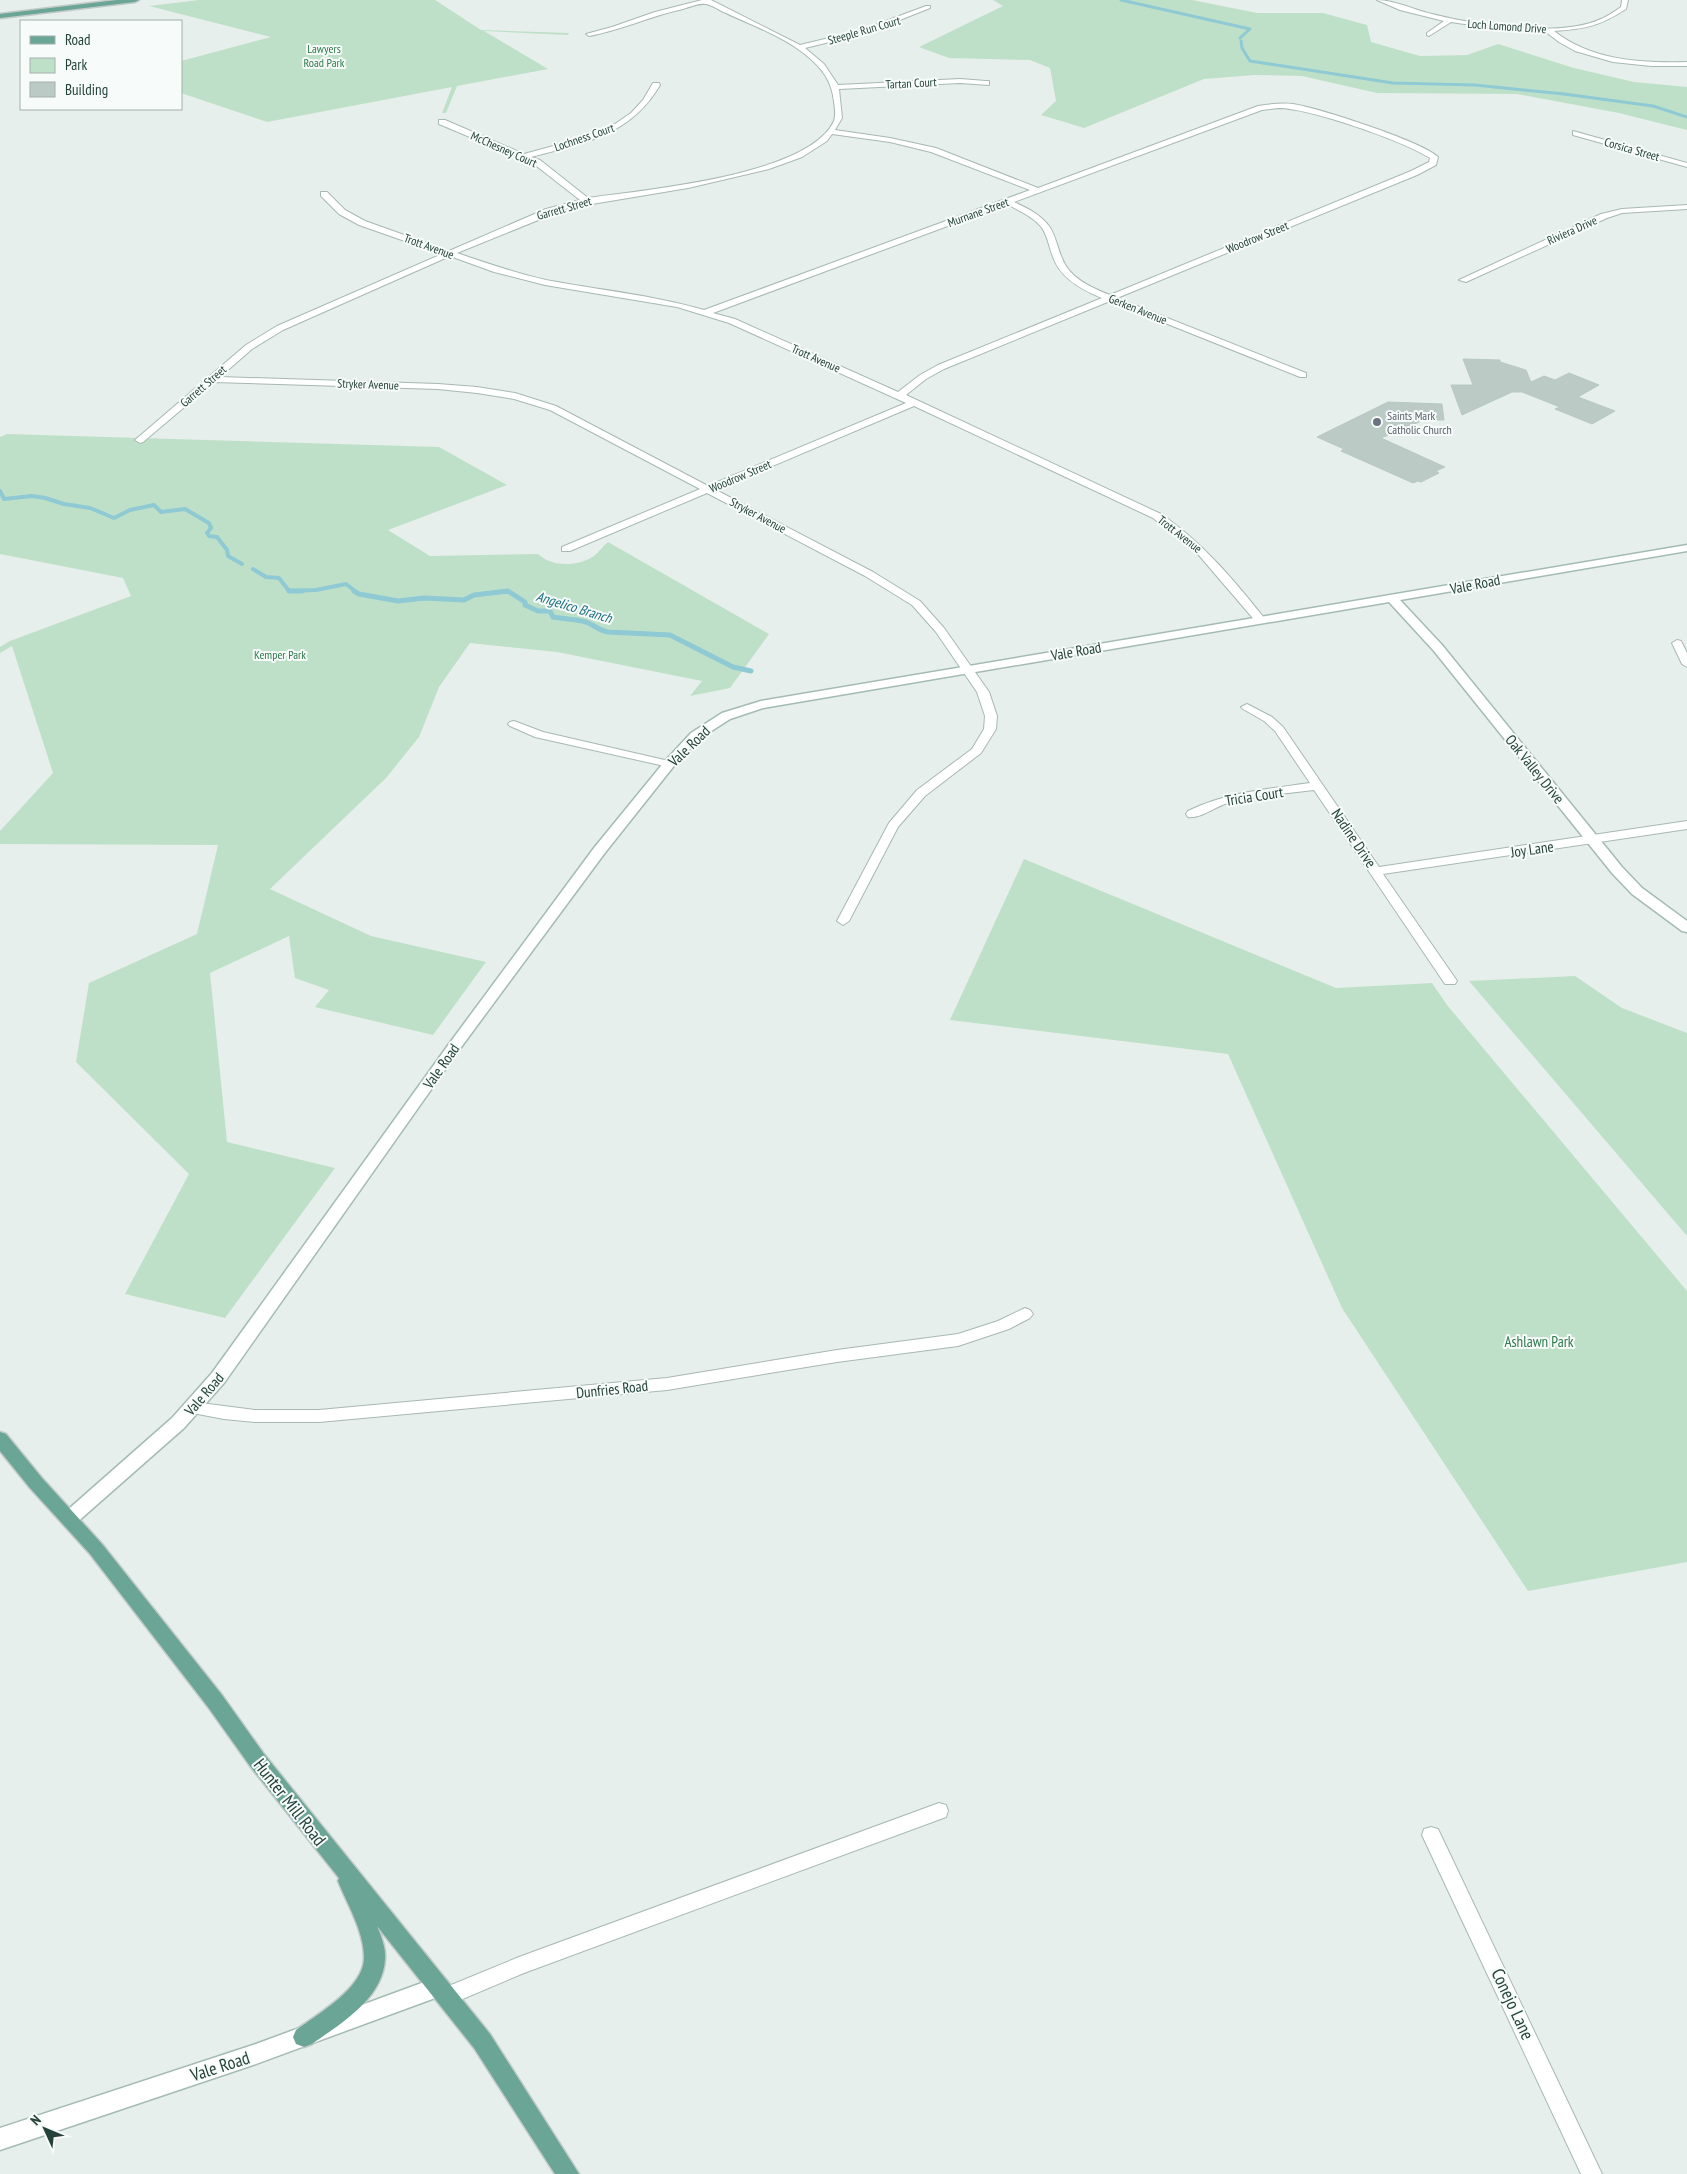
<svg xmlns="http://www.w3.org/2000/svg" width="1687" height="2174" font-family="'PT Sans Narrow',sans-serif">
	<rect width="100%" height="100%" fill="#e6efeb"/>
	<path fill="#bfe0c8" d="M199 0H435L481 30 569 33 568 35 484 31 548 69 457 86 446 113H442L452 87 267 122 181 93V61L271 37 149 6Z
		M993 0H1192L1257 13H1323L1367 25 1371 42 1420 56 1467 55 1498 44 1574 68 1634 82 1687 87V130L1619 113 1517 94 1377 93 1302 76 1255 75 1204 79 1084 128 1041 115 1056 101 1050 68 1030 60 949 58 919 47 1003 6Z
		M7 434 439 447 507 485 388 530 430 556 538 554C552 567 578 567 594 556 599 552 603 546 608 542L769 634 730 688 690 696 702 681 557 652 470 643 439 687 419 737 386 778 270 889 371 936 486 962 433 1035 315 1007 329 990 295 978 289 936 210 973 227 1142 335 1168 225 1318 125 1294 189 1174 76 1062 89 983 197 934 218 845 0 844V831L53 773 12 646 0 653V647L10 641 131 596 123 578 0 554V437Z
		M1024 859 1336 988 1432 983 1447 1005 1687 1291V1562L1528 1591 1342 1308 1228 1054 950 1020Z
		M1575 976 1622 1008 1687 1033V1236L1469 981Z"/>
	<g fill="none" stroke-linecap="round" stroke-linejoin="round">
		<path stroke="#8ec9d4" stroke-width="3" d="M1121 0 1250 29 1240 38
			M1241 41 1242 48 1250 61 1393 83 1475 85 1564 94 1653 106 1687 117"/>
		<path stroke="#8ec9d4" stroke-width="4" d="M0 491 4 499 32 496 45 498 64 504 90 508 114 518 130 510 154 505 161 512 185 509 209 523 211 528 207 533 209 536 217 537 227 550 228 556 242 564
			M253 569 266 577 279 578 289 591 316 590 346 584 356 592
			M501 592H509"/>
		<path stroke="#8ec9d4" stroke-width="5" d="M289 591H302
			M354 591 359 594 398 601 424 598 464 600 474 595 508 591 525 602V605L538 611H550L553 617C564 619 575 619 586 622 594 625 598 630 608 632L670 635 733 667 751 671"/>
	</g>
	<path fill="#bbcac4" stroke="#b8c9c2" d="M1463 359 1500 360V362L1526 370 1531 382 1544 376 1555 380 1569 373 1599 385 1578 397 1615 411 1592 424 1555 409 1560 407 1522 392H1512L1462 415 1451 385H1473Z
		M1388 402 1442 404 1444 420H1424L1381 438 1445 467 1436 471 1439 473 1421 482 1418 481 1413 483 1341 451 1344 449 1317 437Z"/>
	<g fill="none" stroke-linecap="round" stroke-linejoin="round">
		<g stroke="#a8b8b2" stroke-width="2">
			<path id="street" d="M702 0H711L800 45 862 30 926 6H930V8L867 33 805 48 824 64 838 85 960 79 986 81H989V85L960 83 839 89 842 118 835 130 890 138 936 148 1038 188 1258 106C1270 104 1282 103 1293 104 1318 108 1421 141 1438 157L1436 165 1417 175 1117 298 1306 373V377H1300L1110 301 944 369 926 379 906 395 1161 514C1202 542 1233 579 1265 619L1266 621 1265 623H1257L1197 553 1153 518 914 406 716 490 873 572 920 601 944 628 989 692 997 716 996 729 981 753 925 796 898 827 849 921 843 925 837 921 889 823 917 790 972 749 984 729 985 716 977 692 936 632 912 605 865 576 707 493 570 551H562V547L700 489 550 410 514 399 477 393 438 389 214 382 143 442 140 443 135 440 246 345 277 326 442 254 359 225 339 214 321 196V192H327L345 210 365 221 449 251 546 209 580 200 534 164 439 124V120H445L524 154 579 139 615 124 631 113 643 100 653 83H659L660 85C630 136 584 143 531 157L540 160 588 198C643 190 809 176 834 121 836 115 835 108 834 102 832 81 822 68 806 55 783 36 753 26 726 13 720 11 711 4 705 4 699 3 690 7 683 9 651 16 621 30 589 36L586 34 612 27 655 12ZM1278 108C1310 108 1403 141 1430 158L1429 162 1411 171 1110 295C1092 288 1069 278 1062 258 1057 247 1056 236 1049 226 1040 214 1027 208 1014 202L1262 110ZM832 134 890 142 931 152 1030 190 704 310C653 295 598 290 546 280 515 273 486 263 457 253L568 208 688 188 769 169 802 157 827 141ZM1007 204C1019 211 1034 217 1042 228 1048 237 1049 247 1053 257 1060 278 1082 290 1102 298L938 365 920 375 898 392 735 319 713 313ZM450 256 494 272 545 285 677 307 729 323 906 403 708 486 556 406 515 393 477 387 438 384 220 377 252 349 283 330Z
				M1377 0C1395 0 1414 10 1432 14 1475 25 1560 38 1601 19 1608 16 1615 11 1621 7L1622 0H1628L1626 9C1600 26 1585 29 1554 31 1592 61 1641 63 1687 62V66H1651L1613 62 1575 51 1559 42 1546 32 1505 30 1451 22 1429 36 1427 35V33L1444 21 1400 10Z
				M1573 131 1687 163V167L1573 135Z
				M1687 205V209L1622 213 1607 218 1466 282 1459 280 1601 214 1622 209Z
				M1677 640 1681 641 1687 653V667L1682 664 1672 643Z
				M1247 704 1272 717 1283 727 1379 867 1687 821V829L1383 874 1457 981 1455 984H1445L1314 790C1285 794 1253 795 1225 804 1214 808 1199 819 1188 817L1186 814 1188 811C1226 792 1268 789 1310 783L1275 731 1264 721 1243 709 1241 707Z
				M514 721 543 732 669 761 675 764 669 767 535 737 510 726 508 724 510 722Z
				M1025 1308 1030 1310 1033 1314 1030 1318 1009 1329 958 1346 837 1362 667 1390 319 1422H255L224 1419 187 1412 185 1408 187 1404 193 1402 255 1410H319L667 1378 837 1350 958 1334 998 1321Z
				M939 1803 946 1805 948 1811 946 1817 524 1973 446 2006 439 2004 436 1997 439 1990 519 1957Z
				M1431 1827 1438 1829 1602 2174H1581L1422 1835 1424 1829Z"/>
		</g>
		<g stroke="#a4bbb3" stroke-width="3">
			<path id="secondary" d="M1687 545V551L1400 600 1442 645 1622 867 1642 888 1687 921V932L1682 931 1632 894 1612 873 1434 651 1389 602 763 708 730 719 699 739 673 767 604 854 459 1050 224 1383 184 1428 75 1524 69 1526 63 1524 60 1519 63 1514 172 1418 212 1373 449 1044 594 848 665 761 691 733 722 713 761 701Z
				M438 1977 446 1980 449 1987 446 1994 253 2065 0 2150V2128L253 2045Z"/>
		</g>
		<g stroke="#c2cac8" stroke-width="3">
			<path id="primary" d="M117 0H139L135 2 0 18V14Z
				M0 1432 6 1434 42 1478 102 1544 222 1695 264 1754 490 2034 579 2174H555L474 2048 377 1926C381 1936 386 1948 385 1959 383 1999 340 2024 312 2044L304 2047 296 2044 293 2037 296 2030C318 2014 365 1987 364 1957 364 1931 347 1904 338 1881L339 1878 250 1766 208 1707 90 1554 30 1488 0 1451Z"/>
		</g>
		<use href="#street" fill="#fff" fill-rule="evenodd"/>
		<use href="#secondary" fill="#fff" fill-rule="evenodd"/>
		<use href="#primary" fill="#6aa596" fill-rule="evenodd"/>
	</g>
	<circle fill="#6b7280" stroke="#f7fbf9" stroke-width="2" cx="1377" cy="422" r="5"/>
	<g text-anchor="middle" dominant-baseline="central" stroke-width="4" stroke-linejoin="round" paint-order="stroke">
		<g font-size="12" fill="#24423a" stroke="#f7fbf9">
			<text transform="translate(1507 26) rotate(4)">Loch Lomond Drive</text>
			<text transform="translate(864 30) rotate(-16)">Steeple Run Court</text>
			<text transform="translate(911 83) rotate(-3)">Tartan Court</text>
			<text transform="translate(584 137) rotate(-19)">Lochness Court</text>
			<text transform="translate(504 149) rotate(24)">McChesney Court</text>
			<text transform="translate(1632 149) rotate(16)">Corsica Street</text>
			<text transform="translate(564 208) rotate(-16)">Garrett Street</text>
			<text transform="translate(978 212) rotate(-20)">Murnane Street</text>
			<text transform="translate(1572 230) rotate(-24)">Riviera Drive</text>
			<text transform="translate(1257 237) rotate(-22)">Woodrow Street</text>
			<text transform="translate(429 246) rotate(20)">Trott Avenue</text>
			<text transform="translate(1138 309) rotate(22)">Gerken Avenue</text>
			<text transform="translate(816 358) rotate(24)">Trott Avenue</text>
			<text transform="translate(368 384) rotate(2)">Stryker Avenue</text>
			<text transform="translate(203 386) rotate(-41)">Garrett Street</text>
			<text transform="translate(740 476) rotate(-23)">Woodrow Street</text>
			<text transform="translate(758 515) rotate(28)">Stryker Avenue</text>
			<text transform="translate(1180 534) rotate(38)">Trott Avenue</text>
		</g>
		<g font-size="12" fill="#2d7a4b" stroke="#f7fbf9">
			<text x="324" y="48">Lawyers<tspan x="324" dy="14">Road Park</tspan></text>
			<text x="280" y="654">Kemper Park</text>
		</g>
		<g font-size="12" fill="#5b616d" stroke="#f7fbf9" text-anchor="start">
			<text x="1387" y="415">Saints Mark<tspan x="1387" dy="14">Catholic Church</tspan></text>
		</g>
		<g font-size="14" font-style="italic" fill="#1c6f80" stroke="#f7fbf9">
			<text transform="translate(574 607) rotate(17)">Angelico Branch</text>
		</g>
		<g font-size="15" fill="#24423a" stroke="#f7fbf9">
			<text transform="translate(1475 584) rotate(-11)">Vale Road</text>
			<text transform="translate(1076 651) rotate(-10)">Vale Road</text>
			<text transform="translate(689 746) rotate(-44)">Vale Road</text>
			<text transform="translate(1535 769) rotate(51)">Oak Valley Drive</text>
			<text transform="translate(1254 796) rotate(-9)">Tricia Court</text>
			<text transform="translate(1354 838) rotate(56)">Nadine Drive</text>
			<text transform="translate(1532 849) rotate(-8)">Joy Lane</text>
			<text transform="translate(441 1066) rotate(-55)">Vale Road</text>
			<text transform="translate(612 1389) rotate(-6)">Dunfries Road</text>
			<text transform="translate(204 1394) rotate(-49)">Vale Road</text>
		</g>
		<g font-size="15" fill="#2d7a4b" stroke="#f7fbf9">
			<text x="1539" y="1341">Ashlawn Park</text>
		</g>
		<g font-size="18" fill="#24423a" stroke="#f7fbf9">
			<text transform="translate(290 1802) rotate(52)">Hunter Mill Road</text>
			<text transform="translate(1513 2004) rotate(65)">Conejo Lane</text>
			<text transform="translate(220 2066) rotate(-18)">Vale Road</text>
		</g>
	</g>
	<rect x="20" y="20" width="162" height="90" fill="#f7fbf9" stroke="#a3b1ad"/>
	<rect x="30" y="36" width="25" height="8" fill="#6aa596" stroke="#a3b1ad"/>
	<text x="65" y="45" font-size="15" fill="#24423a">Road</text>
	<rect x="30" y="58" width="25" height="15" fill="#bfe0c8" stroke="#a3b1ad"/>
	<text x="65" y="70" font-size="15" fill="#24423a">Park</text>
	<rect x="30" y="82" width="25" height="15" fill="#bbcac4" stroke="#a3b1ad"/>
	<text x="65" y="95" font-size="15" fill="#24423a">Building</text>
	<g transform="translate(45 2129) rotate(314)" stroke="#f7fbf9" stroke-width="4" paint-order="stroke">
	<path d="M0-4L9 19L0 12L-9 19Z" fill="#24423a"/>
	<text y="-8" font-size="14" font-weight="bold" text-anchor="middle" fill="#24423a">N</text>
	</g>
</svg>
